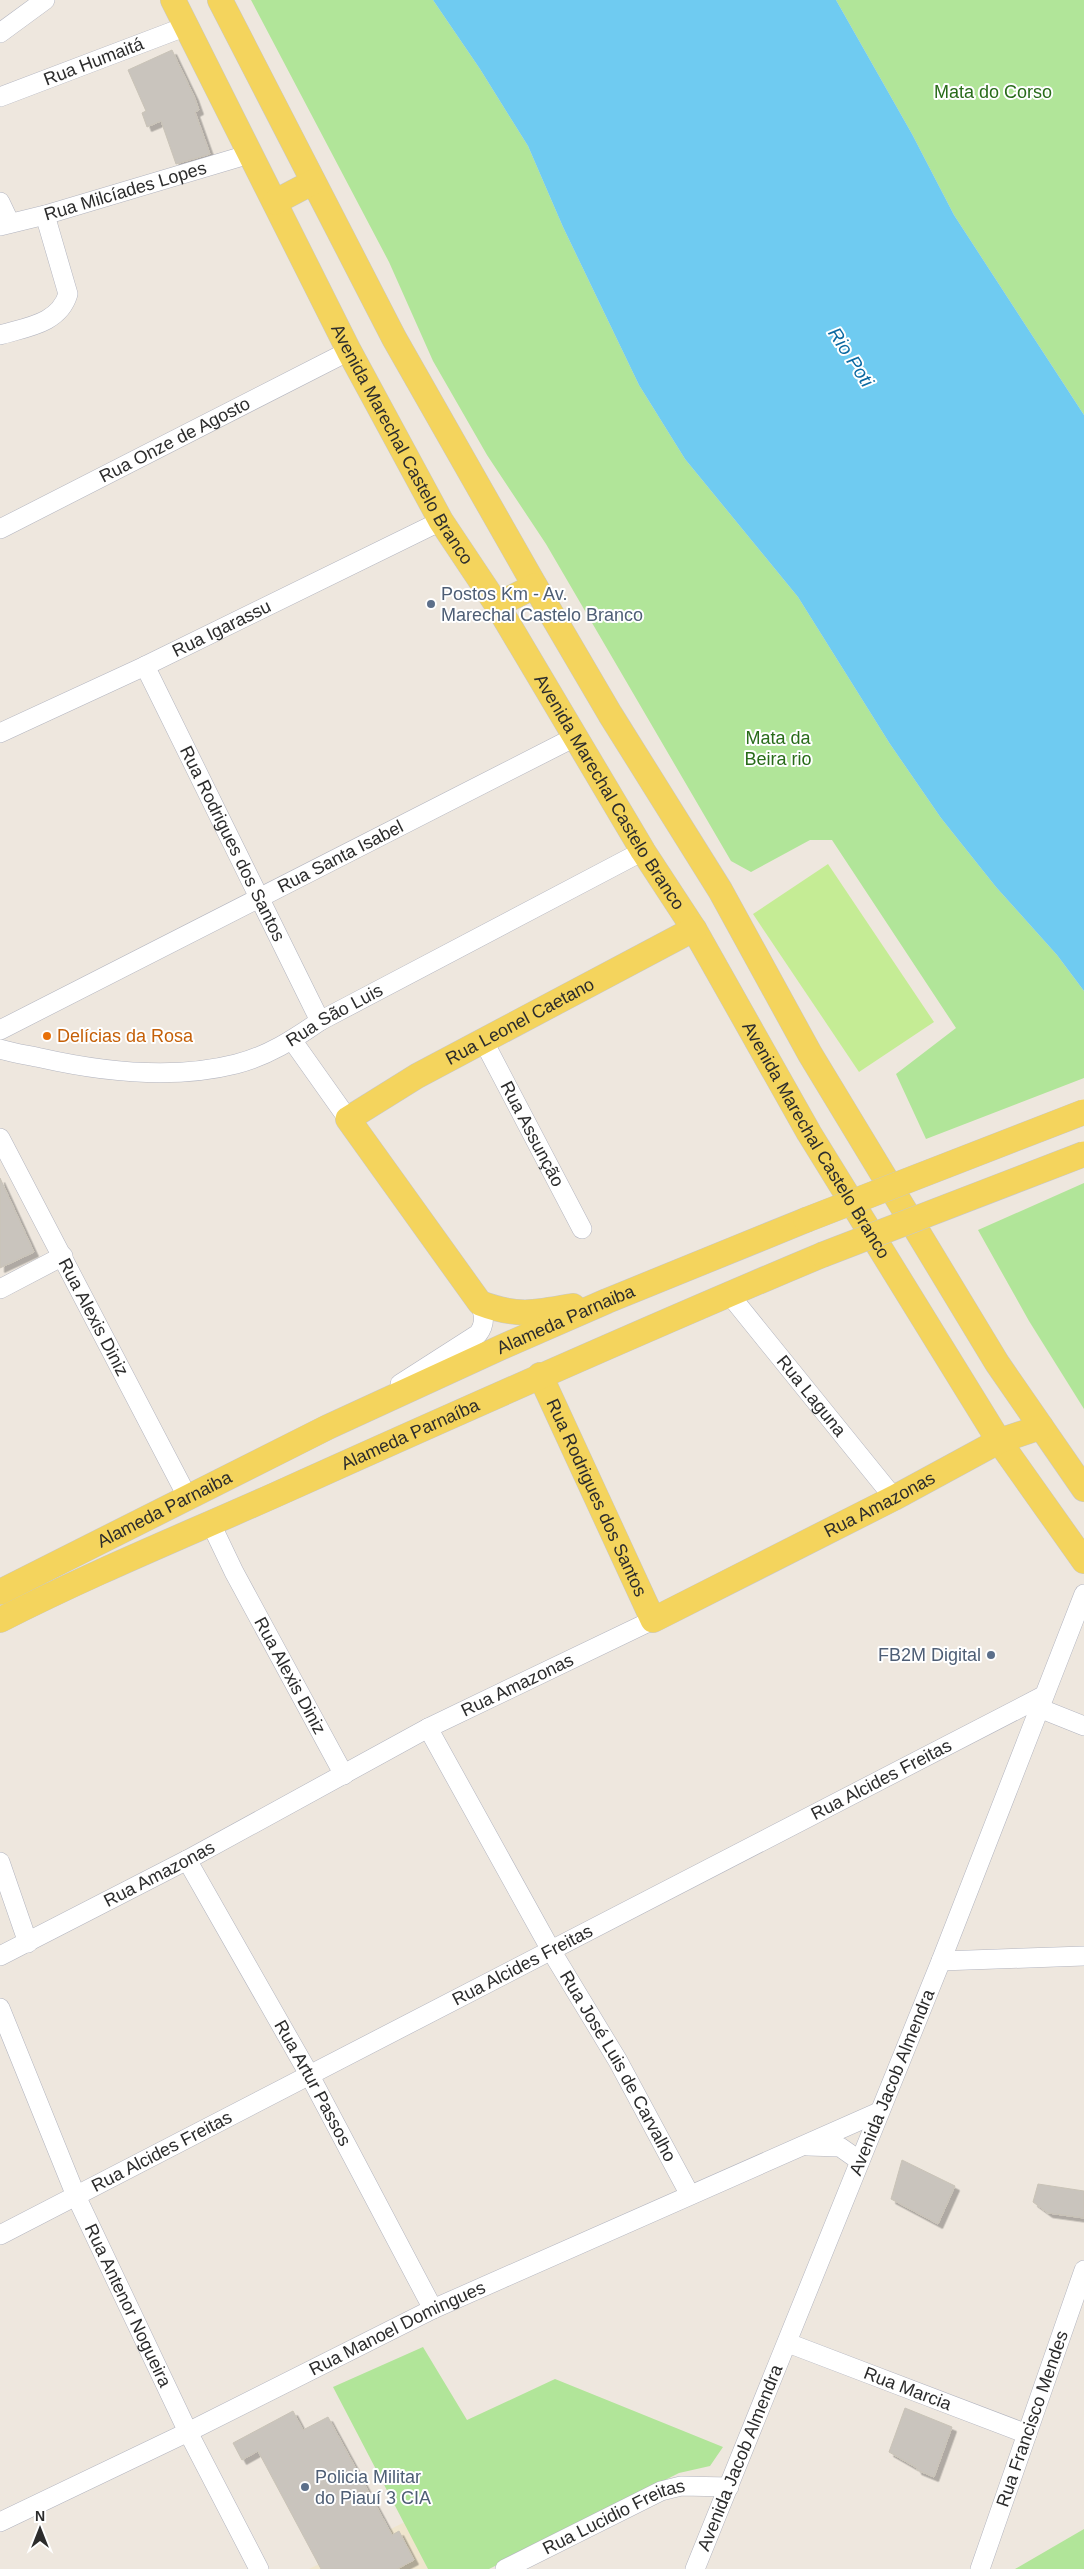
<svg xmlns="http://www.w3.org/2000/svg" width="1084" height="2569" font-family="Helvetica,sans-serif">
	<defs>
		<filter id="shadow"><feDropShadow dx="4.5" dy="4.5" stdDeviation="0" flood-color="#0004"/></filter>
	</defs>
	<rect width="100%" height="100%" fill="#eee7de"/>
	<path fill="#efe5cd" d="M405 2522 428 2569H309Z"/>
	<path fill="#b1e599" d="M251 0H433L480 69 528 146 563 227 639 385 685 459 798 597 890 744 941 818 996 887 1057 955 1084 991V1078L926 1139 896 1074 956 1028 832 840H810L751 872 731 861 546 544 487 455 433 361 389 262Z
		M836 0H1084V415L954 215 912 134Z
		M1084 1183V1409L1029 1321 978 1230Z
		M423 2347 467 2420 555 2379 723 2447 710 2466 679 2473 489 2569H428L333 2387Z
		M1084 2529V2569H1015Z"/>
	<path fill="#c5ec95" d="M828 864 934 1022 859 1072 753 914Z"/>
	<path fill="#6fcbf1" d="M433 0H836L912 134 954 215 1084 415V991L1057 955 996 887 941 818 890 744 798 597 685 459 639 385 563 227 528 146 480 69Z"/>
	<path fill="#c9c4bd" stroke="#c9c3b7" filter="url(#shadow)" d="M172 50 194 96 199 110 195 112 210 154 176 164 161 121 147 127 142 113 146 111 128 70Z
		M0 1178 34 1252 0 1268Z
		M902 2160 955 2186 938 2224 891 2199Z
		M1038 2184 1084 2191V2218L1048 2213 1033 2202Z
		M905 2408 952 2427 934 2477 917 2470V2468L889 2452Z
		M293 2411 303 2430 328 2417 392 2535 399 2531 414 2560 397 2569H321L258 2451 242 2460 233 2443Z"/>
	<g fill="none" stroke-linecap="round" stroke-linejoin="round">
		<g stroke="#b2b4bf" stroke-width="20">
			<g id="minor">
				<path d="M0 33 45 0"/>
				<path id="s1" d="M0 97 187 26"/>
				<path d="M0 202 10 223"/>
				<path id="s2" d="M0 226 45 215 250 154"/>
				<path d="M0 335C26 327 59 324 68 294L45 215"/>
				<path id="s3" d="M0 529 349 351"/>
				<path id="s4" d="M145 666 320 1021"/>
				<path id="s5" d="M0 733 145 666 441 521"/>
				<path id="s6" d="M0 1030 575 737"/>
				<path d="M292 1040 348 1119"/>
				<path id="s7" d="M483 1040 582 1229"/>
				<path id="s8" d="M0 1049C13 1053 27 1055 41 1058 103 1072 173 1080 236 1064 268 1056 294 1039 320 1021L643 851"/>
				<path id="s9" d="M0 1138 188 1498"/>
				<path d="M0 1289 63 1256"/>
				<path id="s10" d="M729 1294 894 1498"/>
				<path d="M400 1384 478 1334C486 1323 484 1315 480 1303"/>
				<path id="s11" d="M211 1524 234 1572 344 1775"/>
				<path d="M1039 1708 1084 1726"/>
				<path id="s12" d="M428 1728 552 1952 618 2061 690 2195"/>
				<path id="s13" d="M187 1860 310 2076 433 2309"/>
				<path d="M0 1862 28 1943"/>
				<path id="s14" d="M0 1956 187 1860 428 1728 653 1620"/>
				<path d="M941 1961 1084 1956"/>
				<path id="s15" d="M0 2008 76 2196 188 2432 259 2569"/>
				<path d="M808 2146 840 2147 860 2161"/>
				<path id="s16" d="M0 2235 1043 1696"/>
				<path id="s17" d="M788 2343 1027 2434"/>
				<path id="s18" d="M0 2522 188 2432 433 2309 879 2112"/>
				<path id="s19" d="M505 2569 661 2491 681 2486 729 2487"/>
				<path id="s20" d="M695 2569 941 1961 1084 1594"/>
				<path id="s21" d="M980 2569 1084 2270"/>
			</g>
		</g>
		<g stroke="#c8c8c8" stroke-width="26">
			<g id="major">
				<path id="s22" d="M173 0 349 351 441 521 497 605 643 851 694 929 809 1133 999 1441 1084 1561"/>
				<path d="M220 0 394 338 535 586 610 714 720 890 810 1054 997 1363 1084 1489"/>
				<path d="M275 202 313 182"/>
				<path d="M497 605 535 586"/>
				<path id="s23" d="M573 1306C535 1313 517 1317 480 1303L348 1119 417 1076 694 929"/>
				<path id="s24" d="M540 1375 653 1620 894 1498 999 1441 1041 1427"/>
				<path id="s25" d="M0 1592 328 1427 502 1347 607 1301 806 1220"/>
				<path id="s26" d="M0 1620C90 1574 183 1536 275 1495 457 1413 638 1332 822 1255"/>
			</g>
		</g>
		<use href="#minor" stroke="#fff" stroke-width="19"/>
		<use href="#major" stroke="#f4d45d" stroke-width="25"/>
		<g stroke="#c8c8c8" stroke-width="26" stroke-linecap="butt">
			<path id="major-bridge" d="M806 1220 1084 1112
				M822 1255 1084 1154"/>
		</g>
		<use href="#major-bridge" stroke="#f4d45d" stroke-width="25"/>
	</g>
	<g fill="#5c6f8a" stroke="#fff" stroke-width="2">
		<circle cx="431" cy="604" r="5"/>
		<circle cx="991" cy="1655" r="5"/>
		<circle cx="305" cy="2487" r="5"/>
	</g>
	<circle fill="#e8710a" stroke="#fff" stroke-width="2" cx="47" cy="1036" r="5"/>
	<g text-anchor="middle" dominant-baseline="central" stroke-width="4" stroke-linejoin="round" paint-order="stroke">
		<g font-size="18" fill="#2c2c2c" stroke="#fff">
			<text stroke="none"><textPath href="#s1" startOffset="100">Rua Humaitá</textPath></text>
			<text stroke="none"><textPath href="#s2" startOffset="130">Rua Milcíades Lopes</textPath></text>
			<text stroke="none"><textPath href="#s3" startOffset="196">Rua Onze de Agosto</textPath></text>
			<text stroke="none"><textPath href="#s22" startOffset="500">Avenida Marechal Castelo Branco</textPath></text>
			<text stroke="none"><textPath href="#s5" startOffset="245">Rua Igarassu</textPath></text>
			<text stroke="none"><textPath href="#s22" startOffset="905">Avenida Marechal Castelo Branco</textPath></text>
			<text stroke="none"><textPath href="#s4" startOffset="198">Rua Rodrigues dos Santos</textPath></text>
			<text stroke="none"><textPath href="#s6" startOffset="382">Rua Santa Isabel</textPath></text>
			<text stroke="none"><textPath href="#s8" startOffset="349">Rua São Luis</textPath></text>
			<text stroke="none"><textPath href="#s23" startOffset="519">Rua Leonel Caetano</textPath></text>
			<text stroke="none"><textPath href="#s7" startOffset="106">Rua Assunção</textPath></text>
			<text stroke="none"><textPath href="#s22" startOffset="1310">Avenida Marechal Castelo Branco</textPath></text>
			<text stroke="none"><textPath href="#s9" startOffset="202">Rua Alexis Diniz</textPath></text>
			<text stroke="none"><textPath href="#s25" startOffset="628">Alameda Parnaiba</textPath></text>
			<text stroke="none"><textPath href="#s10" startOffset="131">Rua Laguna</textPath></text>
			<text stroke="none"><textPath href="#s26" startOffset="450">Alameda Parnaíba</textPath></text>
			<text stroke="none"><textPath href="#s24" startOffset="135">Rua Rodrigues dos Santos</textPath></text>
			<text stroke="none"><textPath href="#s24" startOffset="524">Rua Amazonas</textPath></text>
			<text stroke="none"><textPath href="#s25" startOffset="184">Alameda Parnaiba</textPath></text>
			<text stroke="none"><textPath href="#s11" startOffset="171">Rua Alexis Diniz</textPath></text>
			<text stroke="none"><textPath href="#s14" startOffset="584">Rua Amazonas</textPath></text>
			<text stroke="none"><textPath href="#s16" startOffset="992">Rua Alcides Freitas</textPath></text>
			<text stroke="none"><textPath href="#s14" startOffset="179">Rua Amazonas</textPath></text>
			<text stroke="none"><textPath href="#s16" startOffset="588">Rua Alcides Freitas</textPath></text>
			<text stroke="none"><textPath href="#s12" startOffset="388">Rua José Luis de Carvalho</textPath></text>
			<text stroke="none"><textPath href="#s13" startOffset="256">Rua Artur Passos</textPath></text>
			<text stroke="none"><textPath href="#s20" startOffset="525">Avenida Jacob Almendra</textPath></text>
			<text stroke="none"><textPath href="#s16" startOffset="182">Rua Alcides Freitas</textPath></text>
			<text stroke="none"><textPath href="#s15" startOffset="324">Rua Antenor Nogueira</textPath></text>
			<text stroke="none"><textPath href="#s18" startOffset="442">Rua Manoel Domingues</textPath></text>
			<text stroke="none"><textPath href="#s17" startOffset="128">Rua Marcia</textPath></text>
			<text stroke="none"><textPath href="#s21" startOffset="159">Rua Francisco Mendes</textPath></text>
			<text stroke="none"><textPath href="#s20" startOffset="120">Avenida Jacob Almendra</textPath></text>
			<text stroke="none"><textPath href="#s19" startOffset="121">Rua Lucidio Freitas</textPath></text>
		</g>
		<g font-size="18" fill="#286b19" stroke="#fff">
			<text x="993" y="92">Mata do Corso</text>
			<text x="778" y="738">Mata da<tspan x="778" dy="21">Beira rio</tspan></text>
		</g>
		<g font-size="18" fill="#4e5e75" stroke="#fff" text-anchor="start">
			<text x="441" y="594">Postos Km - Av.<tspan x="441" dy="21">Marechal Castelo Branco</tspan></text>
			<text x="981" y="1655" text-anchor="end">FB2M Digital</text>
			<text x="315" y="2477">Policia Militar<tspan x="315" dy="21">do Piauí 3 CIA</tspan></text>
		</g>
		<g font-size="18" fill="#c56008" stroke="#fff" text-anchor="start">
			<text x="57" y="1036">Delícias da Rosa</text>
		</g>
		<g font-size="19" font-style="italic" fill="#0b69a1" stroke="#fff">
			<text transform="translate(851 357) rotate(57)">Rio Poti</text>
		</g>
	</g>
	<g transform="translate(40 2529)" stroke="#ffffff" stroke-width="4" paint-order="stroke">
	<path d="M0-4L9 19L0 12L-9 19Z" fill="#2c2c2c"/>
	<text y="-8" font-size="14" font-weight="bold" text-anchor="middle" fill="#2c2c2c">N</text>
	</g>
</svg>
